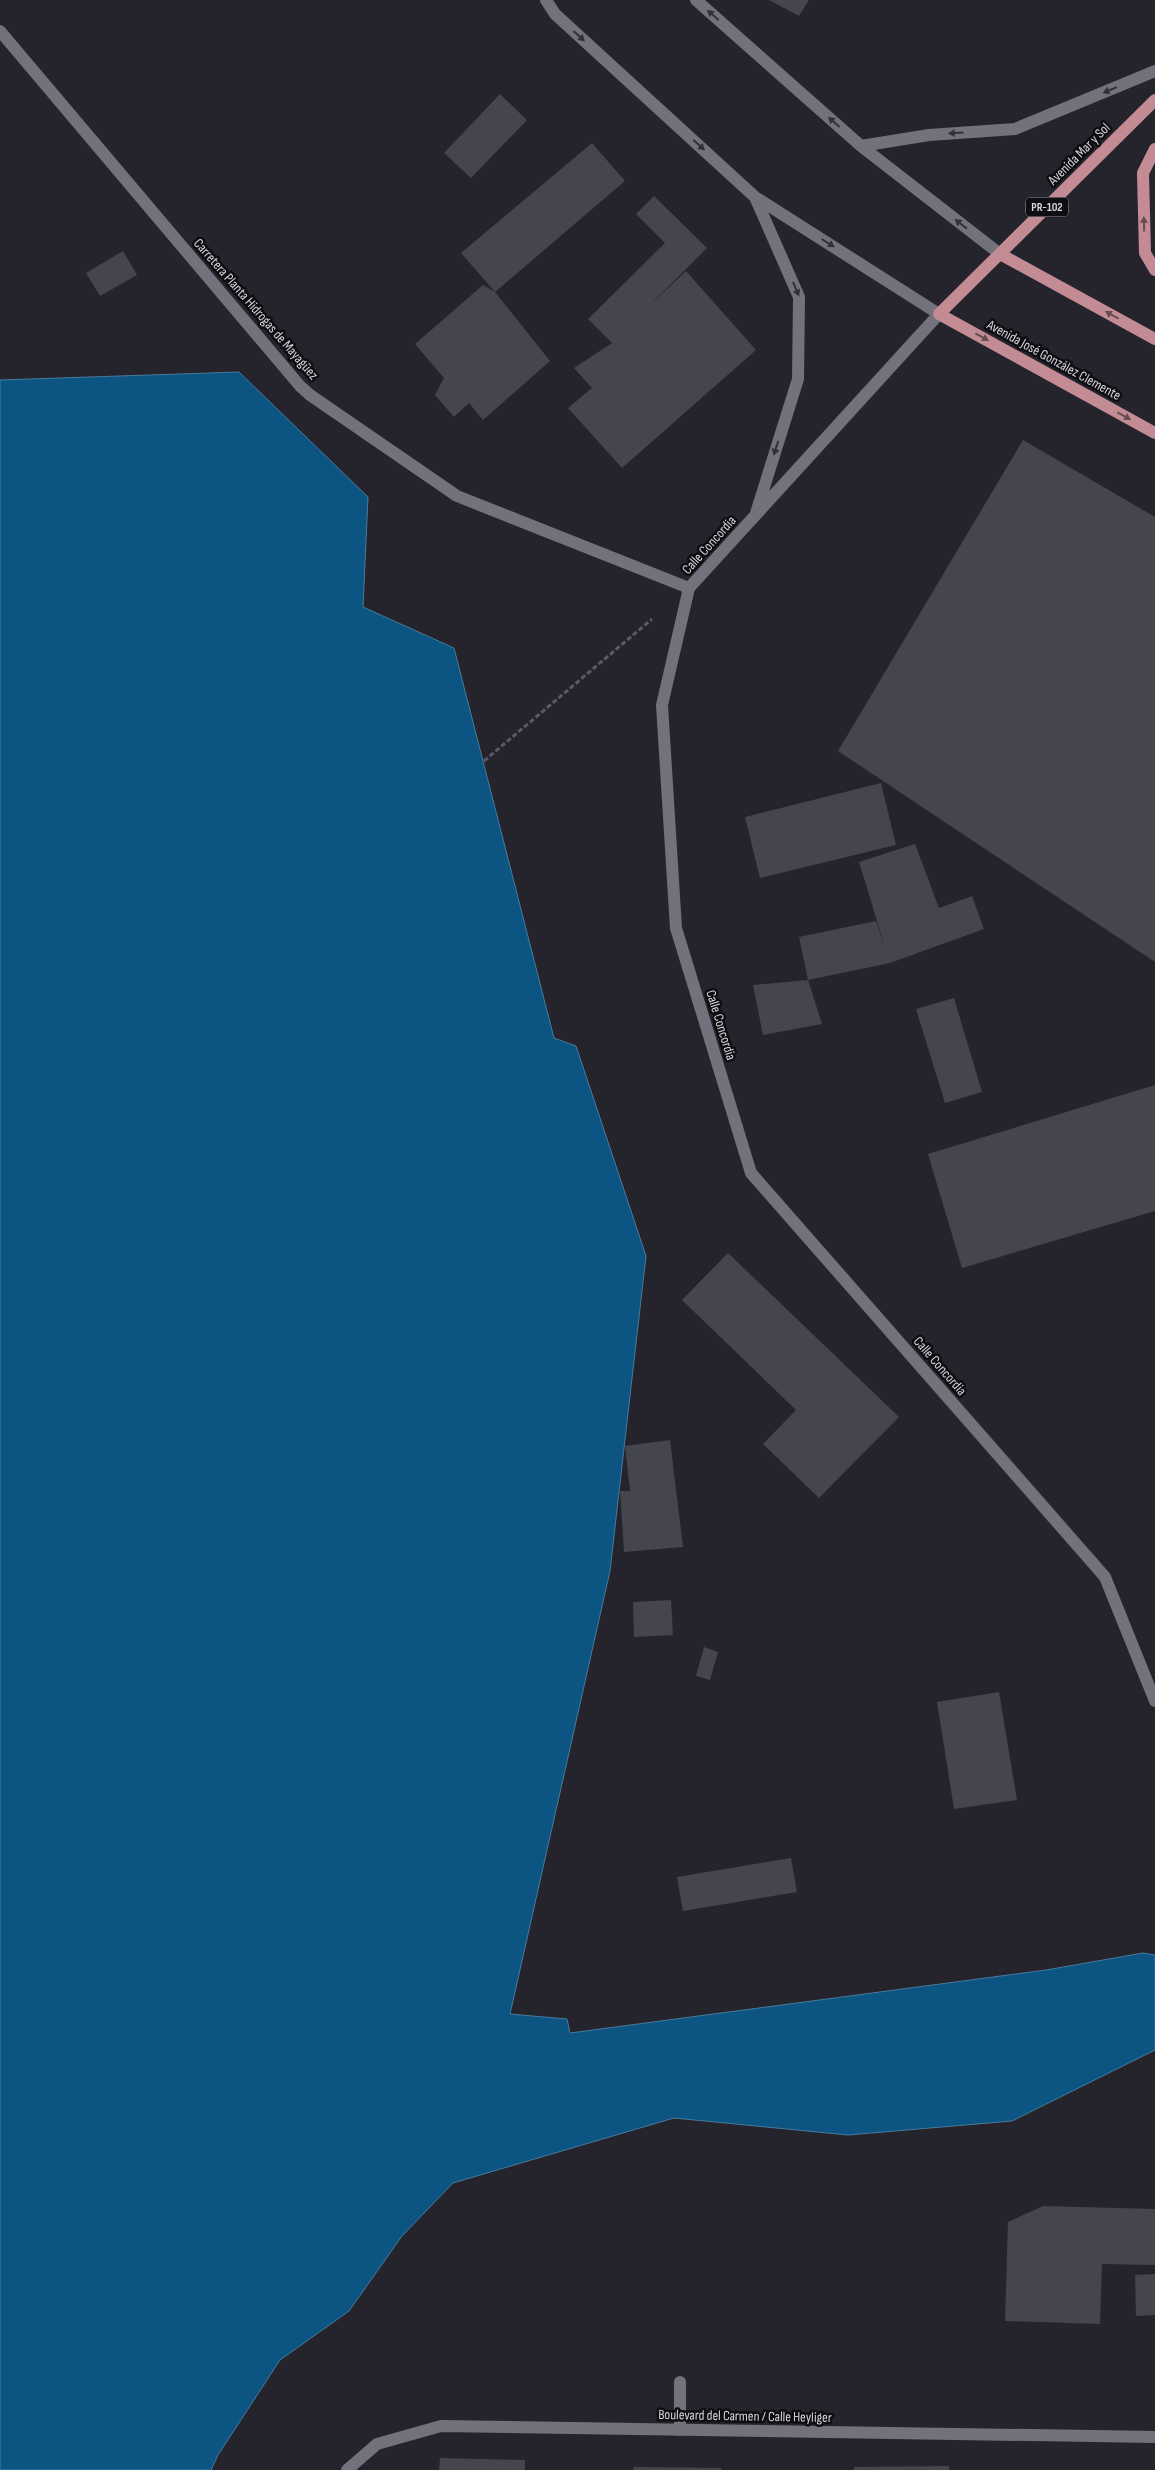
<svg xmlns="http://www.w3.org/2000/svg" width="1155" height="2470" font-family="'Sofia Sans Condensed',sans-serif">
	<rect width="100%" height="100%" fill="#25242d"/>
	<path fill="#0c5481" stroke="#487b9c" d="M239 372 368 497 363 607 454 648 554 1038 576 1046 646 1256 610 1571 510 2014 567 2019 570 2033 1046 1970 1143 1953 1155 1955V2050L1012 2121 848 2135 674 2118 453 2183 402 2236 349 2311 280 2360 218 2455 211 2470H0V380Z"/>
	<path fill="#45454e" d="M769 0H809L799 16Z
		M500 94 527 120 471 178 444 153Z
		M592 143 625 181 495 292 550 361 483 420 469 403 454 417 435 395 444 378 415 344 483 285 495 292 461 253Z
		M654 196 707 248 647 308 686 271 756 350 622 468 568 408 592 388 574 368 612 343 588 319 665 243 636 214Z
		M123 251 137 275 100 296 86 273Z
		M1023 440 1155 517V962L838 751Z
		M881 783 896 845 760 878 745 817Z
		M915 844 939 908 972 896 984 929 890 963 808 980 822 1024 763 1035 753 985 808 980 799 937 876 921 885 947 859 862Z
		M954 998 982 1092 945 1103 916 1009Z
		M1155 1085V1211L962 1268 928 1154Z
		M728 1253 899 1417 819 1498 763 1444 796 1410 682 1300Z
		M670 1440 683 1547 624 1552 620 1491H630L625 1446Z
		M671 1600 673 1635 634 1637 633 1602Z
		M704 1647 718 1652 710 1680 696 1676Z
		M999 1692 1017 1800 954 1809 937 1702Z
		M791 1858 797 1892 683 1911 677 1877Z
		M1043 2206 1155 2209V2265L1102 2264 1100 2324 1005 2321 1008 2222Z
		M1155 2274V2315L1136 2316 1135 2275Z
		M440 2458 525 2460V2470H439Z
		M949 2466V2470H854V2467Z
		M634 2467 721 2468V2470H633Z"/>
	<g fill="none" stroke-linecap="round" stroke-linejoin="round">
		<path stroke="#5a5a62" stroke-width="3" stroke-dasharray="5 2.5" stroke-linecap="butt" d="M484 761 652 619"/>
		<path stroke="#72717c" stroke-width="12" d="M680 2430V2382"/>
		<path stroke="#72717c" stroke-width="12" d="M347 2470 377 2444 441 2426 1155 2437"/>
		<path stroke="#72717c" stroke-width="12" d="M546 0 555 14 755 197 939 314 689 588 662 705 676 928 751 1173 1105 1577 1155 1701
			M696 0 861 146 1000 254
			M0 31 300 386 310 395 457 496 689 588
			M861 146 929 135 1015 129 1155 71
			M755 197 799 297 798 379 756 513"/>
		<path stroke="#c38b94" stroke-width="12" d="M1155 100 939 314 1155 433
			M1155 149 1143 173 1145 253 1155 270
			M1000 254 1155 339"/>
	</g>
	<defs><path id="oneway-solid" d="M-6-.8H1V-3.2L6.5 0L1 3.2V.8H-6Z" transform="scale(1.25)"/></defs>
	<g fill="#313137">
		<use href="#oneway-solid" transform="translate(713 15) rotate(-139)"/>
		<use href="#oneway-solid" transform="translate(579 36) rotate(42)"/>
		<use href="#oneway-solid" transform="translate(1110 90) rotate(157)"/>
		<use href="#oneway-solid" transform="translate(834 122) rotate(-139)"/>
		<use href="#oneway-solid" transform="translate(956 133) rotate(176)"/>
		<use href="#oneway-solid" transform="translate(699 145) rotate(42)"/>
		<use href="#oneway-solid" transform="translate(961 224) rotate(-142)"/>
		<use href="#oneway-solid" transform="translate(828 243) rotate(32)"/>
		<use href="#oneway-solid" transform="translate(796 289) rotate(67)"/>
		<use href="#oneway-solid" transform="translate(776 448) rotate(108)"/>
	</g>
	<g fill="#684c53">
		<use href="#oneway-solid" transform="translate(1144 224) rotate(-91)"/>
		<use href="#oneway-solid" transform="translate(1112 315) rotate(-151)"/>
		<use href="#oneway-solid" transform="translate(982 337) rotate(29)"/>
		<use href="#oneway-solid" transform="translate(1124 416) rotate(29)"/>
	</g>
	<g text-anchor="middle" dominant-baseline="central" stroke-width="5" stroke-linejoin="round" paint-order="stroke">
		<rect fill="#0e0e12" stroke="#99999f" stroke-width="1" x="1026" y="197.5" width="42" height="19" rx="4"/>
		<g font-size="12" font-weight="bold" fill="#d5d5db">
			<text x="1047" y="207">PR-102</text>
		</g>
		<g font-size="14" fill="#d5d5db" stroke="#0e0e12">
			<text transform="translate(1079 154) rotate(-45)">Avenida Mar y Sol</text>
			<text transform="translate(256 309) rotate(49)">Carretera Planta Hidrogas de Mayagüez</text>
			<text transform="translate(1054 360) rotate(29)">Avenida José González Clemente</text>
			<text transform="translate(709 545) rotate(-48)">Calle Concordia</text>
			<text transform="translate(721 1025) rotate(73)">Calle Concordia</text>
			<text transform="translate(940 1366) rotate(49)">Calle Concordia</text>
			<text transform="translate(745 2416) rotate(1)">Boulevard del Carmen / Calle Heyliger</text>
		</g>
	</g>
</svg>
